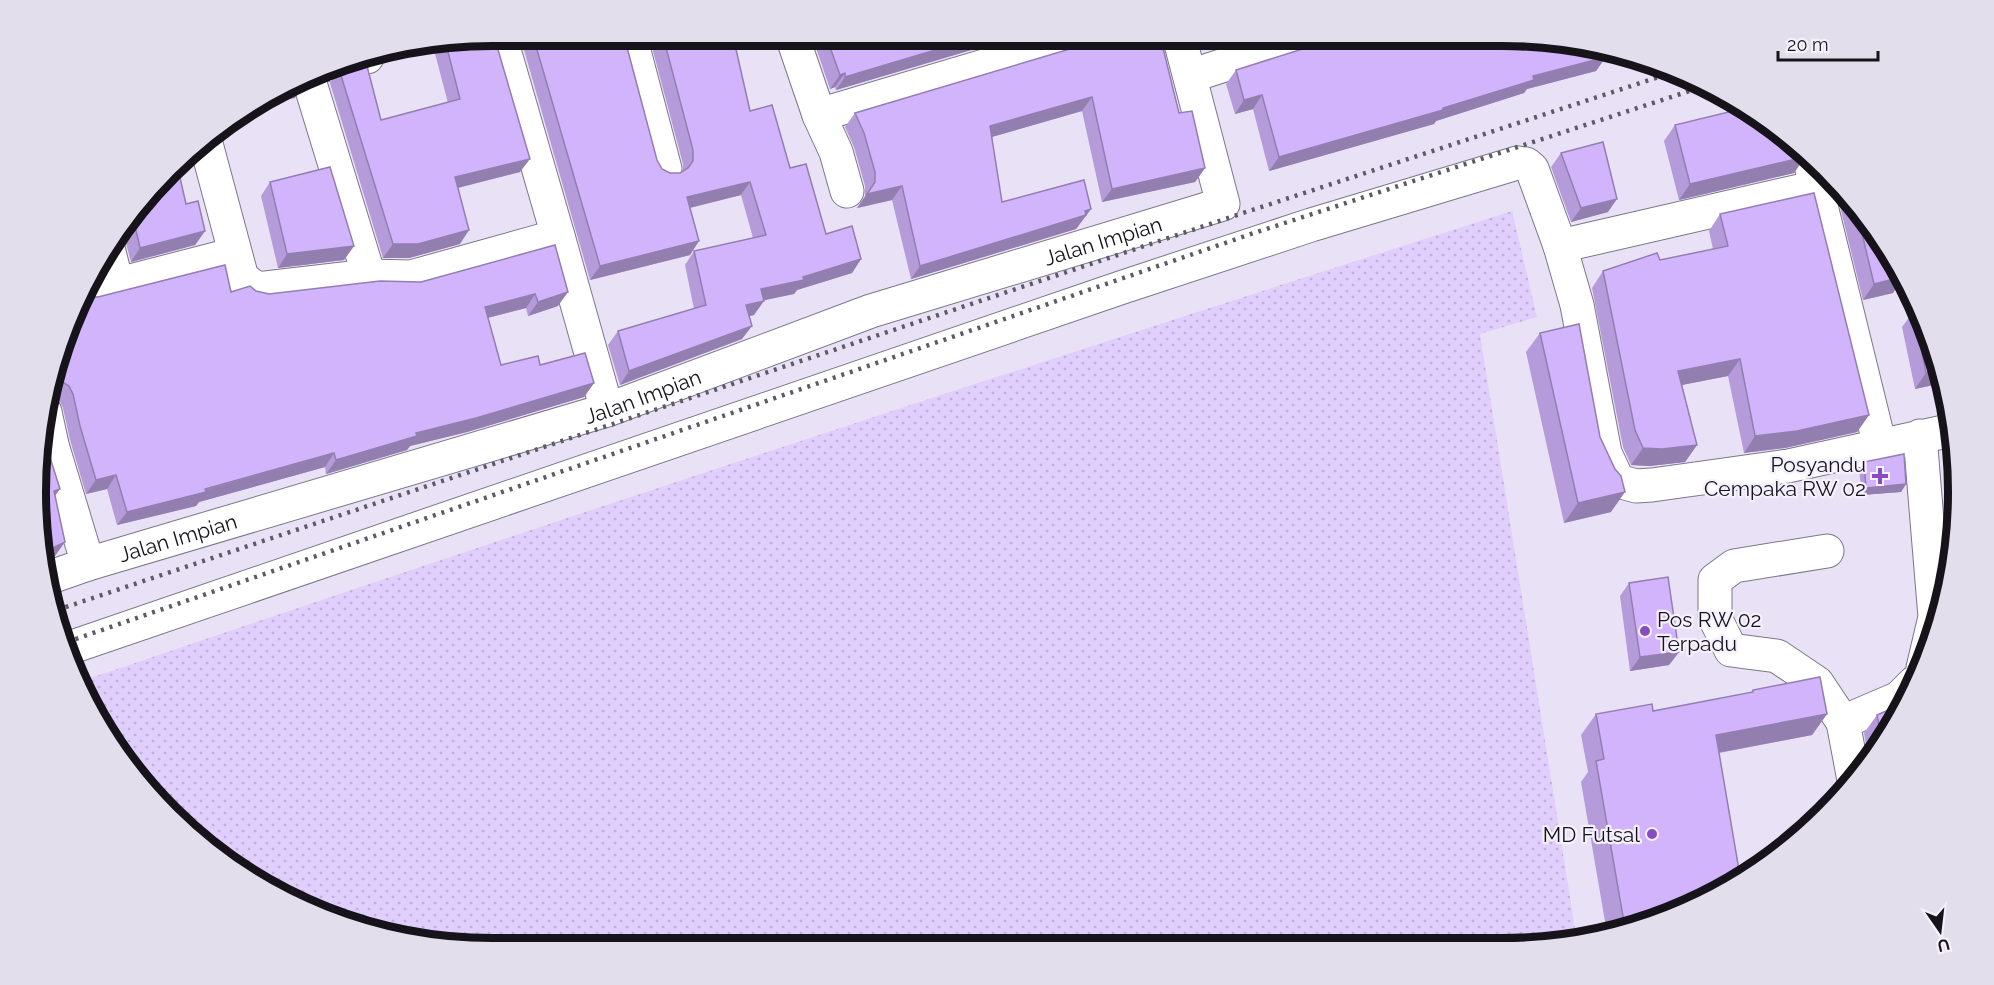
<svg xmlns="http://www.w3.org/2000/svg" width="1994" height="985" font-family="Raleway,sans-serif">
	<defs>
		<pattern id="grass-dots" width="8" height="8" patternUnits="userSpaceOnUse" patternTransform="scale(1.5)"><rect width="8" height="8" fill="#e0cefc"/><path d="M2 2h.1M6 6h.1" fill="none" stroke="#bfb0d7" stroke-width="1.8" stroke-linecap="round"/></pattern>
	</defs>
	<rect width="100%" height="100%" fill="#e9e2f6"/>
	<path fill="url(#grass-dots)" d="M1512 211 1537 317 1480 334 1577 941 1561 945 492 949 403 940 317 914 239 872 170 816 83 695 79 682C555 520 1033 364 1512 211Z"/>
	<g fill="none" stroke-linecap="round" stroke-linejoin="round">
		<g stroke="#7d7688" stroke-width="35">
			<g id="minor">
				<path d="M500 36 558 236"/>
				<path d="M630 36 665 169"/>
				<path d="M792 36 819 115 836 152 847 191"/>
				<path d="M336 66 367 57"/>
				<path d="M1190 76 1315 36"/>
				<path d="M309 80 369 276"/>
				<path d="M819 115 1085 36"/>
				<path d="M205 140 242 278 257 289 369 276 411 277 558 236 607 410"/>
				<path d="M1809 157 1880 446"/>
				<path d="M1560 246 1817 187"/>
				<path d="M108 248 117 284"/>
				<path d="M84 293 235 254"/>
				<path d="M1920 436 1935 617 1923 668"/>
				<path d="M52 445 88 564"/>
				<path d="M43 447 52 445 45 412"/>
				<path d="M1827 551 1734 566 1715 580V618L1731 650 1777 656 1817 683 1843 722"/>
				<path id="s1" d="M48 578 88 564 607 410 871 311 1223 204 1179 36"/>
				<path d="M69 648 1120 288 1311 225 1517 163 1526 164 1532 169 1560 246 1577 305 1605 453 1618 481 1636 486 1652 485 1788 466 1952 430"/>
				<path d="M1854 780 1843 722 1899 698 1914 683"/>
			</g>
		</g>
		<use href="#minor" stroke="#fff" stroke-width="33"/>
		<path stroke="#5e5a65" stroke-width="4.5" stroke-dasharray="3 6" stroke-linecap="butt" d="M57 610 1240 214 1677 71
			M67 642 1254 233 1705 86"/>
	</g>
	<path fill="#b59bd9" d="M494 36 520 172 458 188 460 244 409 258H383L330 83 339 69 381 120 448 103 433 46Z
		M520 36H624L657 160 662 169 670 173H680L683 171V164L649 36H753L734 41 750 111 790 168 826 234 861 259 852 273 797 290 794 294 763 300 754 315 749 316 742 339 620 385 608 345 618 331 694 309 685 265 694 251 753 238 741 195 690 208V255L590 280Z
		M812 36H1019L836 90 835 87 830 89Z
		M1103 36H1164L1161 40 1179 113 1205 168 1195 182 1102 202 1082 111 992 137 1002 202 1091 209 1076 229 911 279 892 200 857 208 865 196V186L854 147 845 127 855 113 1100 40 1103 38Z
		M1205 36H1253L1209 50Z
		M1333 36H1502L1606 56 1596 71 1527 89 1524 93 1436 121 1434 124 1269 171 1253 109 1235 114 1226 84 1236 70 1331 40 1333 38Z
		M1675 125 1805 157 1794 173 1679 200 1664 141Z
		M1561 153 1608 212 1571 222 1551 167Z
		M178 169 186 204 205 231 195 245 131 262 126 243 122 235 118 233Z
		M270 182 354 246 344 260 278 268 261 196Z
		M1834 182 1881 239 1902 279 1893 293 1863 300Z
		M1720 214 1869 415 1857 432 1785 448 1744 453 1728 376 1682 385 1697 445 1685 462 1650 466 1631 465 1623 447 1592 288 1603 271 1713 249 1709 231Z
		M555 245 558 306 528 316 526 308 488 318 501 365H540L594 383 584 397 467 432 410 446 407 450 326 474 325 467 199 502 196 506 117 525 107 489 86 494 70 440 63 408 59 400 51 394H48L71 317 88 297 256 291 269 294 421 282Z
		M1914 311 1943 383 1915 389 1902 327Z
		M1540 333 1611 512 1564 523 1526 352Z
		M1864 462 1906 484 1901 492 1862 495 1859 470Z
		M1956 510 1955 526 1952 516Z
		M1629 583 1679 652 1669 665 1630 671 1620 596Z
		M1753 690 1827 714 1812 735 1719 753 1677 914 1607 933 1581 782 1588 772 1581 735 1596 714 1653 711 1750 693Z
		M1902 704 1869 761 1864 733 1877 715Z"/>
	<path fill="#937eb0" d="M727 36H753L722 44Z
		M982 36H1019L836 90 845 77Z
		M1218 36H1253L1209 50Z
		M1602 48 1618 53 1594 60Z
		M1606 57 1596 71 1527 89 1524 93 1436 121 1434 124 1269 171 1279 157 1443 108 1533 76Z
		M845 73 835 87 830 89 840 75Z
		M305 84 295 98 260 106 298 86Z
		M1262 95 1253 109 1235 114 1244 100Z
		M1092 97 1082 111 981 140 990 126Z
		M1805 157 1794 173 1679 200 1690 184Z
		M530 159 520 172 445 191 455 177Z
		M1205 168 1195 182 1102 202 1112 189Z
		M750 182 741 195 677 211 687 197Z
		M902 186 892 200 857 208 867 194Z
		M1617 199 1608 212 1571 222 1581 208Z
		M1091 209 1076 229 911 279 920 266Z
		M469 230 460 244 409 258H383L393 244Z
		M205 231 195 245 131 262 140 248Z
		M699 241 690 255 590 280 600 266Z
		M354 246 344 260 278 268 287 254Z
		M861 259 852 273 797 290 794 294 751 303 761 289Z
		M1902 277V279L1893 293 1863 300 1874 284Z
		M568 292 558 306 528 316 538 302Z
		M535 294 526 308 475 321 485 307Z
		M764 301 754 315 736 319 746 305Z
		M752 326 742 339 620 385 629 371Z
		M1740 359 1728 376 1666 388 1678 371Z
		M1939 370 1943 383 1915 389 1926 373Z
		M52 380 61 381 51 394H48Z
		M594 383 584 397 467 432 410 446 407 450 326 474 336 460 416 433Z
		M1869 415 1857 432 1785 448 1744 453 1755 436Z
		M1697 445 1685 462 1650 466 1631 465 1643 448Z
		M334 453 325 467 199 502 196 506 117 525 127 512Z
		M116 475 107 489 86 494 96 480Z
		M1906 484 1901 492 1862 495 1866 488Z
		M60 489 50 503 54 491Z
		M1625 492 1611 512 1564 523 1578 503Z
		M65 542 55 556 43 561 41 556 44 552Z
		M1679 652 1669 665 1630 671 1640 657Z
		M1827 714 1812 735 1701 756 1716 735Z"/>
	<path fill="#d2b4fc" stroke="#937eb0" stroke-width="1.5" d="M494 36 530 159 455 177 469 230 418 244H393L339 69 350 70 367 66 381 120 460 99 446 44Z
		M533 36H624L657 160 662 169 670 173H680L688 168 693 161V150L663 36H733L750 111 772 105 790 168 806 164 826 234 852 226 861 259 803 277 804 280 761 289 764 301 746 305 752 326 629 371 618 331 706 305 694 251 766 235 750 182 687 197 699 241 600 266Z
		M826 36H982L845 77V73L840 75Z
		M1107 36H1160L1179 113 1192 111 1205 168 1112 189 1092 97 990 126 1002 202 1084 180 1091 209 1085 211 1086 215 920 266 902 186 867 194 875 182V172L864 133 855 113 1100 40Z
		M1337 36H1502L1591 45 1604 49 1606 57 1533 76 1534 80 1443 108V110L1279 157 1262 95 1244 100 1236 70 1331 40Z
		M1745 108 1755 113 1804 153 1805 157 1690 184 1675 125Z
		M1603 142 1617 199 1581 208 1561 153Z
		M330 167 354 246 287 254 270 182Z
		M178 169 186 204 198 201 205 231 140 248 136 230 130 221Z
		M1814 193 1869 415 1797 431 1755 436 1740 359 1678 371 1697 445 1662 449 1643 448 1635 430 1603 271 1657 253 1660 260 1728 246 1720 214Z
		M1856 208 1881 239 1902 277 1874 284Z
		M555 245 568 292 538 302 535 294 485 307 501 365 538 356 540 365 585 353 594 383 476 418 416 433 417 436 336 460 334 453 205 489 206 492 127 512 116 475 96 480 80 426 73 394 69 386 61 381 52 380 71 317 83 294 88 297H98L225 265 231 292 250 286 256 291 269 294 380 281 421 282Z
		M1919 310 1923 318 1939 370 1926 373 1914 311Z
		M1579 324 1600 437 1615 469 1621 476 1625 492 1578 503 1540 333Z
		M43 448 48 451 60 489 54 491 65 542 44 552 41 557 40 552Z
		M1904 454 1906 484 1866 488 1864 462Z
		M1668 577 1679 652 1640 657 1629 583Z
		M1820 677 1827 714 1716 735 1740 876 1744 875 1677 914 1625 928 1596 761 1604 759 1596 714 1652 704 1653 711 1753 692V690Z
		M1902 704 1882 739 1877 715Z"/>
	<g fill="#864cc2" stroke="#f5f0fd" stroke-width="2">
		<path d="M1877 467h6v6h6v6h-6v6h-6v-6h-6v-6h6z"/>
		<circle cx="1645" cy="631" r="6"/>
		<circle cx="1652" cy="834" r="6"/>
	</g>
	<g text-anchor="middle" dominant-baseline="central" stroke-width="4.5" stroke-linejoin="round" paint-order="stroke">
		<g font-size="21" fill="#16131a" stroke="#f5f0fd">
			<text stroke="none"><textPath href="#s1" startOffset="1108">Jalan Impian</textPath></text>
			<text stroke="none"><textPath href="#s1" startOffset="622">Jalan Impian</textPath></text>
			<text stroke="none"><textPath href="#s1" startOffset="136">Jalan Impian</textPath></text>
		</g>
		<g font-size="21" fill="#16131a" stroke="#f5f0fd" text-anchor="end">
			<text x="1866" y="464">Posyandu<tspan x="1866" dy="24">Cempaka RW 02</tspan></text>
			<text x="1657" y="619" text-anchor="start">Pos RW 02<tspan x="1657" dy="24">Terpadu</tspan></text>
			<text x="1640" y="834">MD Futsal</text>
		</g>
	</g>
	<path d="M0 0H1994V985H0ZM492 46H1502A446 446 0 0 1 1948 492V492A446 446 0 0 1 1502 938H492A446 446 0 0 1 46 492V492A446 446 0 0 1 492 46Z" fill="#e3deeb" fill-rule="evenodd"/>
	<path fill="none" stroke="#16131a" stroke-width="8" d="M492 46H1502A446 446 0 0 1 1948 492V492A446 446 0 0 1 1502 938H492A446 446 0 0 1 46 492V492A446 446 0 0 1 492 46Z"/>
	<g transform="translate(1940 931) rotate(166)" stroke="#f5f0fd" stroke-width="4.5" paint-order="stroke">
	<path d="M0-4.5L10 22L0 15L-10 22Z" fill="#16131a"/>
	<text y="-9" font-size="16" font-weight="bold" text-anchor="middle" fill="#16131a">U</text>
	</g>
	<path d="M1778 51v9h100v-9" fill="none" stroke="#16131a" stroke-width="3"/>
	<text x="1787" y="51" font-size="18" fill="#16131a" stroke="#f5f0fd" stroke-width="4.5" paint-order="stroke">20 m</text>
</svg>
